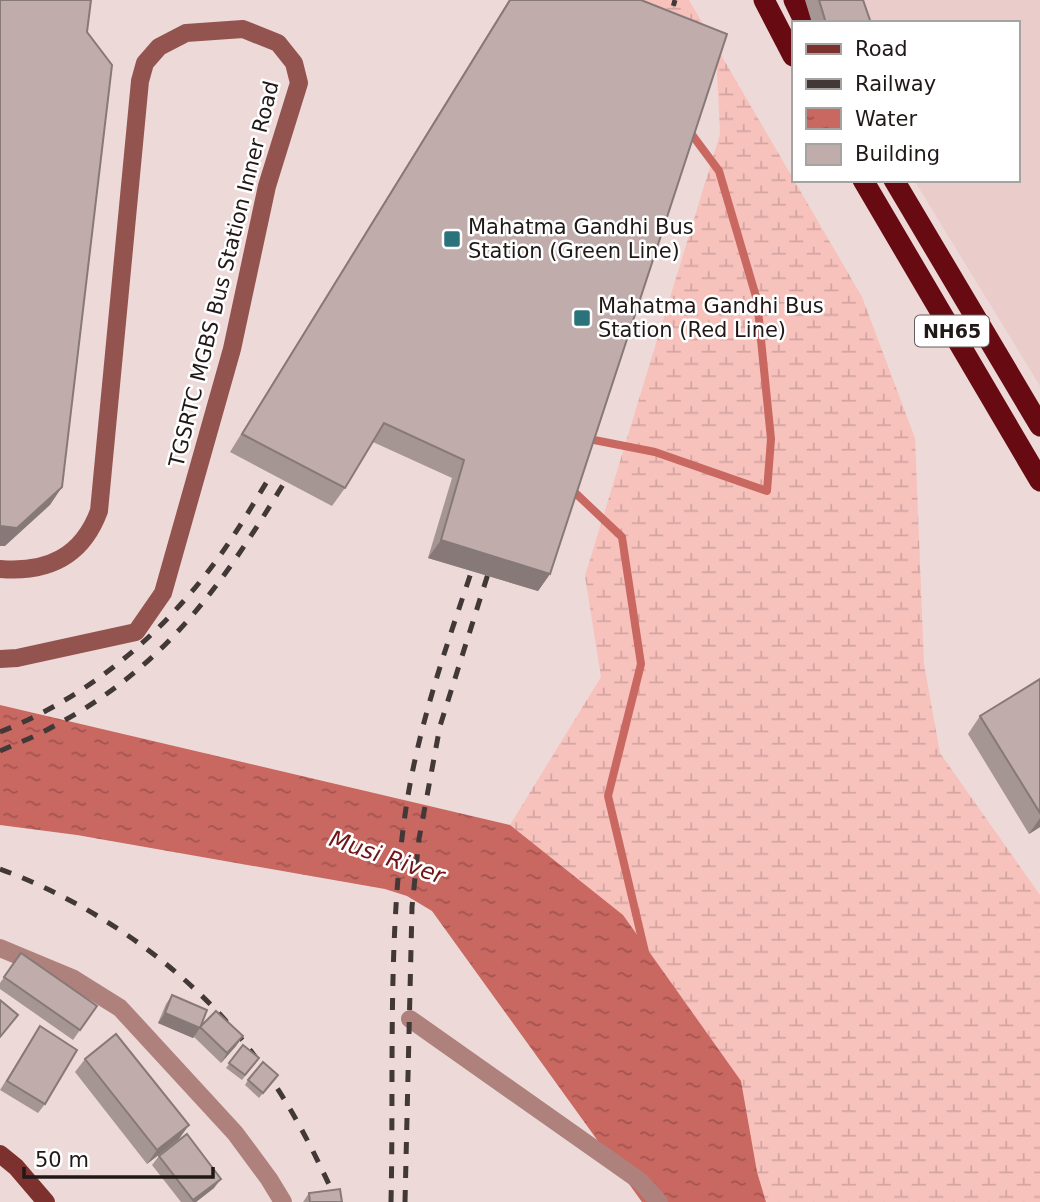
<svg xmlns="http://www.w3.org/2000/svg" width="1040" height="1202" font-family="'DejaVu Sans',sans-serif">
	<defs>
		<pattern id="wetland-marsh" width="20" height="14" patternUnits="userSpaceOnUse" patternTransform="scale(1.75)"><rect width="20" height="14" fill="#f7c1bc"/><path d="M1 5h8M5 5V1M11 12h8M15 12V8" fill="none" stroke="#d3a5a1"/></pattern>
		<pattern id="water-ripples" width="26" height="14" patternUnits="userSpaceOnUse" patternTransform="scale(1.75)"><rect width="26" height="14" fill="#c96761"/><path d="M2 4q2-2 4 0t4 0M15 11q2-2 4 0t4 0" fill="none" stroke="#a3544f"/></pattern>
	</defs>
	<rect width="100%" height="100%" fill="#edd9d7"/>
	<path fill="#eacdca" d="M862 0H1040V386L914 180H1017V23H868Z"/>
	<path fill="url(#wetland-marsh)" d="M603 0H689L862 297 915 438 924 664 940 753 1040 895V1202H766L757 1172 510 825 601 677 585 576 720 134 716 50Z"/>
	<path fill="url(#water-ripples)" d="M0 705 510 825 623 915 741 1081 757 1172 766 1202H642L432 911 407 896 385 889 77 835 0 825Z"/>
	<g fill="none" stroke-linecap="round" stroke-linejoin="round">
		<path stroke="#c96761" stroke-width="8" d="M584 438 655 452 767 491 771 439 757 300 719 171 687 128
			M569 487 622 537 641 664 608 796 645 952"/>
		<path stroke="#ae817d" stroke-width="18" d="M0 948 72 978 120 1008 235 1133 269 1179 283 1202
			M410 1019 640 1181 659 1202"/>
		<path stroke="#93534f" stroke-width="18" d="M0 569C47 573 82 557 99 511L140 81 145 63 159 47 186 33 243 29 278 43 294 63 299 83 267 186 232 349 163 593 136 632 17 658 0 659"/>
		<path stroke="#7d312e" stroke-width="18" d="M0 1154 16 1167 46 1202"/>
		<path stroke="#680a11" stroke-width="21" d="M764 0 793 56
			M794 0 805 23
			M863 180 1040 481
			M894 180 1040 426"/>
		<path stroke="#413837" stroke-width="5" stroke-dasharray="12 12" stroke-linecap="butt" d="M667 29 675 0
			M0 732C88 697 160 637 216 561 236 534 253 504 271 475
			M0 751C18 743 37 736 54 726 164 668 221 587 284 483
			M0 869C100 906 197 975 259 1062 291 1105 315 1153 337 1202
			M391 1202C394 1073 387 935 406 808 419 721 450 636 478 552
			M405 1202 412 907 419 839 440 726 493 558"/>
	</g>
	<path fill="#a59593" d="M509 0H641L550 574 538 591 428 558 452 478 373 442 345 488 332 506 230 452Z
		M805 0H863L871 23H812Z
		M1040 679V827L1029 834 968 734 980 716Z
		M21 953 97 1006 73 1040 0 989V983Z
		M172 995 200 1028 243 1036 236 1046 221 1063 194 1037 193 1038 158 1023 166 1004Z
		M40 1026 45 1104 38 1113 0 1090Z
		M243 1045 259 1058 242 1080 226 1068Z
		M85 1059 179 1139 147 1164 75 1072Z
		M278 1075 259 1098 245 1085 248 1080Z
		M159 1156 214 1188 196 1202H181L152 1165Z
		M309 1193 342 1202H303Z"/>
	<path fill="#867978" d="M62 487 50 505 5 546H0V526Z
		M441 540 550 574 538 591 428 558Z
		M1040 818V827L1029 834Z
		M165 1013 200 1028 193 1038 158 1023Z
		M243 1036 236 1046 221 1063 227 1053Z
		M189 1125 179 1139 147 1164 157 1150Z
		M221 1179 214 1188 196 1202H192Z"/>
	<path fill="#c0adab" stroke="#867978" stroke-width="2" d="M0 0H91L87 32 112 65 62 487 17 528 0 526Z
		M510 0H641L727 34 550 574 441 540 464 460 384 423 345 488 242 434Z
		M819 0H863L871 23H826Z
		M1040 679V813L980 716Z
		M21 953 97 1006 80 1030 4 977Z
		M172 995 207 1010 200 1028 165 1013Z
		M0 1000 18 1015 0 1037Z
		M216 1011 243 1036 227 1053 200 1027Z
		M40 1026 77 1050 45 1104 7 1081Z
		M116 1034 189 1125 157 1150 85 1059Z
		M243 1045 259 1058 245 1075 229 1063Z
		M263 1062 278 1075 263 1093 248 1080Z
		M187 1134 221 1179 193 1200 159 1156Z
		M340 1189 342 1202H310L309 1193Z"/>
	<g fill="#2a737b" stroke="#fff" stroke-width="2.5">
		<rect x="443" y="230" width="18" height="18" rx="3.5"/>
		<rect x="573" y="309" width="18" height="18" rx="3.5"/>
	</g>
	<g text-anchor="middle" dominant-baseline="central" stroke-width="5" stroke-linejoin="round" paint-order="stroke">
		<rect fill="#fff" stroke="#635e5d" stroke-width="2" x="915" y="315.5" width="74" height="31" rx="5"/>
		<g font-size="19" font-weight="bold" fill="#201918">
			<text x="952" y="331">NH65</text>
		</g>
		<g font-size="21" fill="#201918" stroke="#fff" text-anchor="start">
			<text x="468" y="227">Mahatma Gandhi Bus<tspan x="468" dy="24">Station (Green Line)</tspan></text>
			<text x="598" y="306">Mahatma Gandhi Bus<tspan x="598" dy="24">Station (Red Line)</tspan></text>
		</g>
		<g font-size="21" fill="#201918" stroke="#fff">
			<text transform="translate(224 274) rotate(-76)">TGSRTC MGBS Bus Station Inner Road</text>
		</g>
		<g font-size="23" font-style="italic" fill="#701518" stroke="#fff">
			<text transform="translate(387 857) rotate(19)">Musi River</text>
		</g>
	</g>
	<rect x="792" y="21" width="228" height="161" fill="#ffffff" stroke="#a6a3a3" stroke-width="2"/>
	<rect x="806" y="44" width="35" height="10" fill="#7d312e" stroke="#a6a3a3" stroke-width="2"/>
	<text x="855" y="56" font-size="21" fill="#201918">Road</text>
	<rect x="806" y="79" width="35" height="10" fill="#413837" stroke="#a6a3a3" stroke-width="2"/>
	<text x="855" y="91" font-size="21" fill="#201918">Railway</text>
	<rect x="806" y="108" width="35" height="21" fill="url(#water-ripples)" stroke="#a6a3a3" stroke-width="2"/>
	<text x="855" y="126" font-size="21" fill="#201918">Water</text>
	<rect x="806" y="144" width="35" height="21" fill="#c0adab" stroke="#a6a3a3" stroke-width="2"/>
	<text x="855" y="161" font-size="21" fill="#201918">Building</text>
	<path d="M24 1167v10h189v-10" fill="none" stroke="#201918" stroke-width="3.5"/>
	<text x="35" y="1167" font-size="21" fill="#201918" stroke="#ffffff" stroke-width="5" paint-order="stroke">50 m</text>
</svg>
